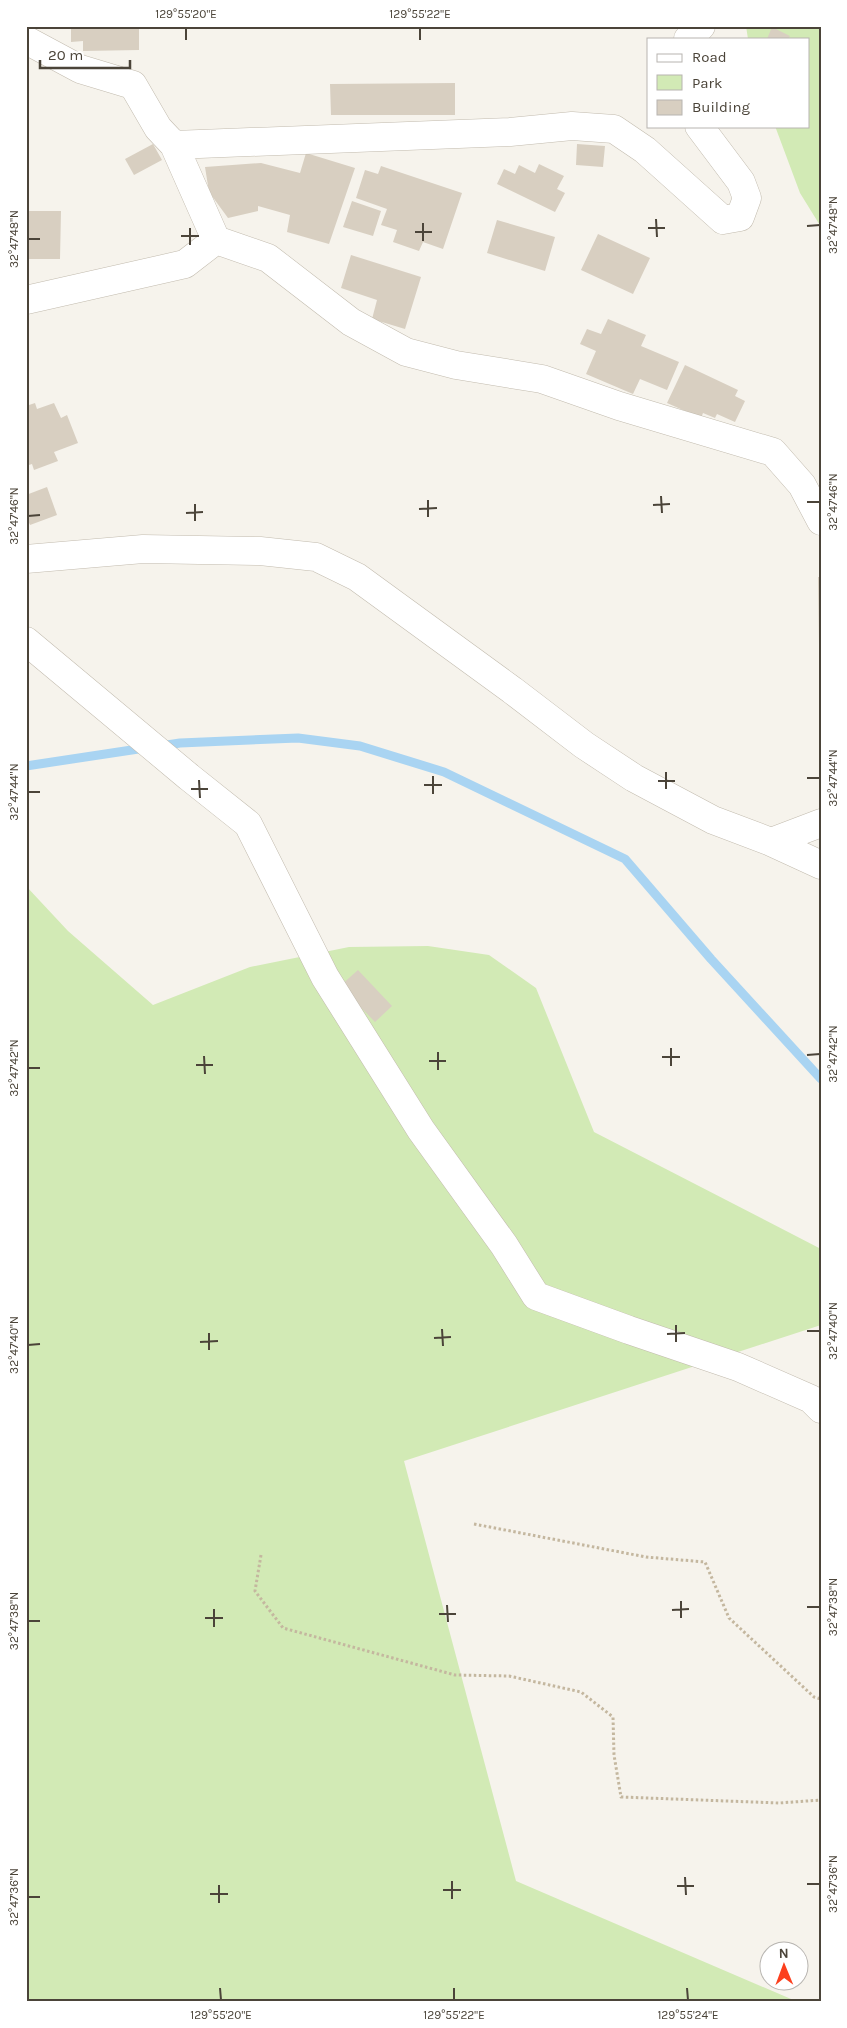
<svg xmlns="http://www.w3.org/2000/svg" width="847" height="2028" font-family="Karla,sans-serif">
	<rect width="100%" height="100%" fill="#f6f3ec"/>
	<path fill="#d2eab5" d="M746 26H821V227L800 193 775 126H808V39H748Z
		M26 886 68 931 153 1005 250 967 349 947 428 946 489 955 536 988 594 1132 821 1249V1325L404 1461 516 1881 798 2002H26Z"/>
	<g fill="none" stroke-linecap="round" stroke-linejoin="round">
		<path stroke="#a9d4f2" stroke-width="9" d="M160 746 180 743 298 738 360 746 444 772 625 859 711 959 821 1079
			M26 766 145 748"/>
	</g>
	<path fill="#d8cfc1" d="M71 26H139V50L83 51V41L71 42Z
		M772 27 790 36 788 39H767Z
		M455 83V115H331L330 84Z
		M153 144 162 160 134 175 125 159Z
		M577 144 605 146 603 167 576 165Z
		M306 153 355 168 329 244 287 232 290 215 258 206V211L228 218 209 192 205 167 261 163 300 173Z
		M539 164 564 176 557 189 565 193 555 212 497 184 504 169 515 174 519 165 535 173Z
		M381 166 462 193 443 249 423 242 419 251 393 242 397 230 381 225 387 209 356 198 365 170 378 174Z
		M352 201 381 211 373 236 343 227Z
		M26 211H61L60 259H26Z
		M497 220 555 237 545 271 487 253Z
		M598 234 650 258 633 294 581 270Z
		M351 255 421 277 405 329 372 319 377 300 341 288Z
		M608 319 646 335 641 346 679 362 667 390 640 379 633 394 586 374 596 351 580 344 587 329 601 334Z
		M685 365 738 390 735 396 745 401 735 422 717 414 715 418 703 413 701 418 667 403Z
		M35 403 37 409 54 403 61 418 67 415 78 443 54 452 58 461 34 470 32 464 26 466V406Z
		M47 487 57 515 30 525 26 516V495Z
		M818 577H821V645H819Z
		M358 970 392 1006 375 1022 340 986Z"/>
	<g fill="none" stroke-linecap="round" stroke-linejoin="round">
		<g stroke="#c2bbae" stroke-width="29">
			<path id="minor" d="M688 39 701 26
				M26 40 80 69 133 85 158 128 174 145 216 240 268 258 351 322 406 352 456 365 542 379 619 406 773 452 802 485 821 521
				M174 145 510 132 572 126 614 129 645 150 723 220 740 217 747 198 741 182 699 126
				M26 300 185 264 216 240
				M26 559 143 549 260 551 316 557 357 577 512 690 584 745 634 778 713 820 771 842 821 865
				M26 641 189 777 248 824 325 977 421 1130 504 1245 536 1296 629 1330 738 1367 811 1399 821 1409
				M771 842 821 823"/>
		</g>
		<path stroke="#c4b79f" stroke-width="3" stroke-dasharray="2.5 2.5" stroke-linecap="butt" d="M474 1524 646 1557 705 1562 729 1618 814 1697 821 1699
			M261 1555 255 1591 283 1628 455 1675 509 1676 581 1692 613 1717 614 1755 621 1797 779 1803 821 1800"/>
		<use href="#minor" stroke="#fff" stroke-width="28"/>
	</g>
	<path fill="none" stroke="#4b4439" stroke-width="2" d="M186 28V40M420 28V40M656 219 657 237M423 223V241M807 226 820 225M190 228V245M648 228H665M415 232H432M181 236H199M28 239H40M661 496 662 513M428 500V517M807 502H820M195 504V521M653 505 670 504M419 509 437 508M186 513 203 512M28 516 40 515M666 772V789M433 776V794M807 778H820M199 780 200 798M658 781H675M424 785H442M191 789H208M28 792H40M671 1048V1066M438 1052V1070M807 1055 820 1054M204 1056 205 1074M662 1057H680M429 1061H446M196 1065H213M28 1068H40M676 1325V1342M442 1329 443 1346M807 1331H820M209 1333V1350M667 1334 685 1333M434 1338 451 1337M200 1342 218 1341M28 1345 40 1344M681 1601V1618M447 1605 448 1622M807 1607H820M214 1609V1627M672 1610 689 1609M439 1614H456M205 1618H223M28 1621H40M685 1877 686 1895M452 1881V1899M807 1884H820M219 1885V1903M677 1886H694M443 1890H461M210 1894H228M28 1897H40M220 1988 221 2000M454 1988V2000M687 1988 688 2000"/>
	<rect width="847" height="2028" fill="none" stroke="#ffffff" stroke-width="55"/>
	<rect x="647" y="38" width="162" height="90" fill="#ffffff" stroke="#b7b4b0"/>
	<rect x="657" y="54" width="25" height="8" fill="#ffffff" stroke="#b7b4b0"/>
	<text x="692" y="62" font-size="15" fill="#4b4439">Road</text>
	<rect x="657" y="75" width="25" height="15" fill="#d2eab5" stroke="#b7b4b0"/>
	<text x="692" y="88" font-size="15" fill="#4b4439">Park</text>
	<rect x="657" y="100" width="25" height="15" fill="#d8cfc1" stroke="#b7b4b0"/>
	<text x="692" y="112" font-size="15" fill="#4b4439">Building</text>
	<g transform="translate(784 1966) rotate(359)"><circle r="24" fill="#ffffff" stroke="#b7b4b0"/>
	<path d="M0-4L9 19L0 12L-9 19Z" fill="#fc3f1d"/>
	<text y="-8" font-size="14" font-weight="bold" text-anchor="middle" fill="#4b4439">N</text>
	</g>
	<path d="M40 60v8h90v-8" fill="none" stroke="#4b4439" stroke-width="2.5"/>
	<text x="48" y="60" font-size="15" fill="#4b4439" stroke="#ffffff" stroke-width="4" paint-order="stroke">20 m</text>
	<rect x="28" y="28" width="792" height="1972" fill="none" stroke="#4b4439" stroke-width="2"/>
	<g font-size="12" text-anchor="middle" fill="#4b4439">
		<text x="186" y="18">129°55'20"E</text>
		<text x="420" y="18">129°55'22"E</text>
		<text transform="translate(833 225) rotate(-90)" y="4">32°47'48"N</text>
		<text transform="translate(14 239) rotate(-90)" y="4">32°47'48"N</text>
		<text transform="translate(833 502) rotate(-90)" y="4">32°47'46"N</text>
		<text transform="translate(14 516) rotate(-90)" y="4">32°47'46"N</text>
		<text transform="translate(833 778) rotate(-90)" y="4">32°47'44"N</text>
		<text transform="translate(14 792) rotate(-90)" y="4">32°47'44"N</text>
		<text transform="translate(833 1054) rotate(-90)" y="4">32°47'42"N</text>
		<text transform="translate(14 1068) rotate(-90)" y="4">32°47'42"N</text>
		<text transform="translate(833 1331) rotate(-90)" y="4">32°47'40"N</text>
		<text transform="translate(14 1345) rotate(-90)" y="4">32°47'40"N</text>
		<text transform="translate(833 1607) rotate(-90)" y="4">32°47'38"N</text>
		<text transform="translate(14 1621) rotate(-90)" y="4">32°47'38"N</text>
		<text transform="translate(833 1884) rotate(-90)" y="4">32°47'36"N</text>
		<text transform="translate(14 1897) rotate(-90)" y="4">32°47'36"N</text>
		<text x="221" y="2019">129°55'20"E</text>
		<text x="454" y="2019">129°55'22"E</text>
		<text x="688" y="2019">129°55'24"E</text>
	</g>
</svg>
